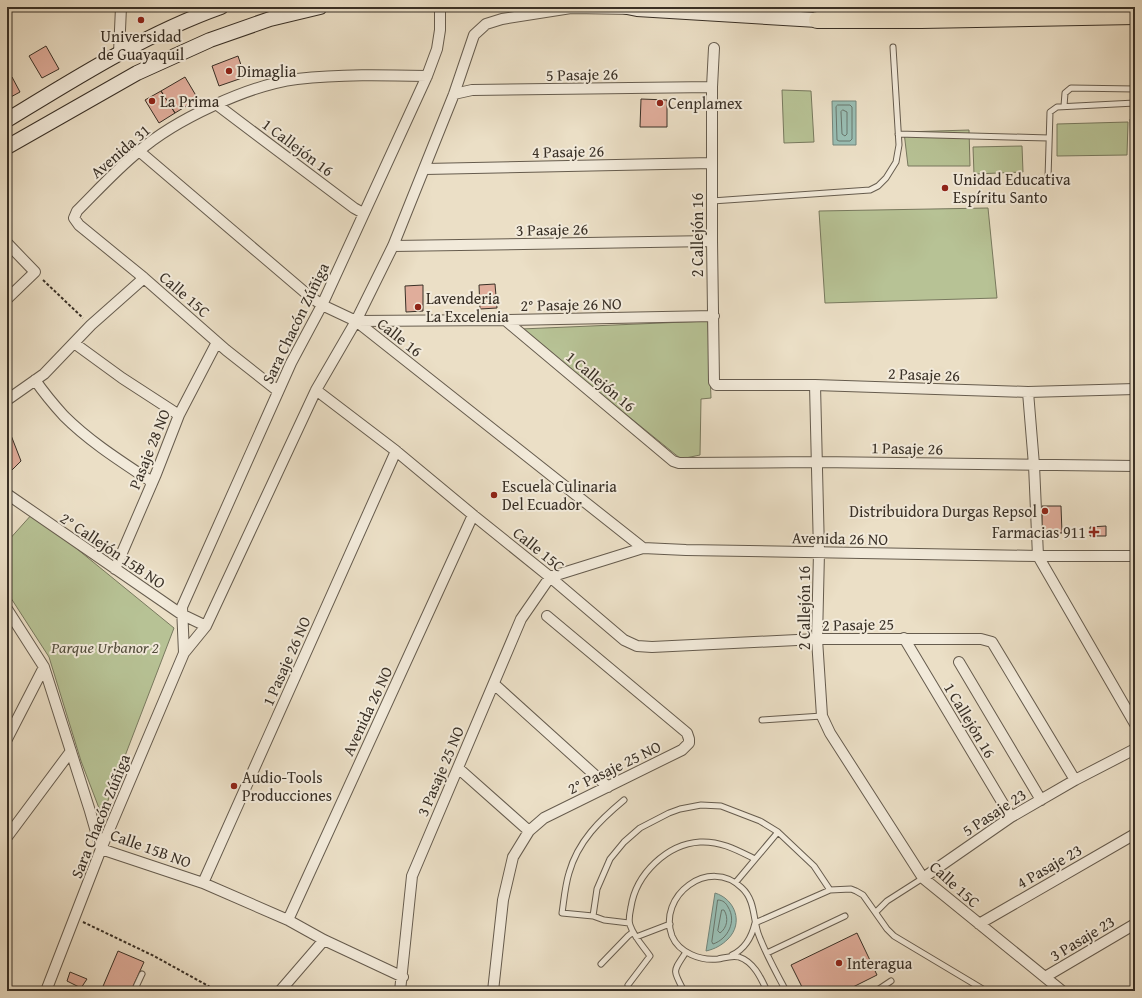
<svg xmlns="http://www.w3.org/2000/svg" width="1142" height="998" font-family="'Gentium Book Plus',serif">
	<rect width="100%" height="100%" fill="#ebdfc6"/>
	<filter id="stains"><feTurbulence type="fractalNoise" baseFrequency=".005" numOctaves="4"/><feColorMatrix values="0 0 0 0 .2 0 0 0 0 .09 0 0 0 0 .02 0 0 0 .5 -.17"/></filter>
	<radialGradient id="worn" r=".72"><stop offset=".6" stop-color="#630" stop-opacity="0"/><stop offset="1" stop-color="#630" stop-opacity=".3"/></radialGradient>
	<path fill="#b7c295" stroke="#78795e" d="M782 90 811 91 814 142 784 143Z
		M1135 119V155H1131L1130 119Z
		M1128 122 1127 155 1057 156V124Z
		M969 130 970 166H908L904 132Z
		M1022 146 1023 172 974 174 973 147Z
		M988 208 997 298 825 303 819 211Z
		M708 321 711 398 701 399 700 455 681 459 521 329Z
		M33 513 174 628 102 816 81 761 49 657 7 592V542Z"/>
	<path fill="#99bdb2" stroke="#73857a" d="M832 101H856V145H833Z
		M715 893C735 899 744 923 728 939 722 945 715 949 706 951Z"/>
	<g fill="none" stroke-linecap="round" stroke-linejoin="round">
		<path stroke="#69766c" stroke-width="1" d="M838 105H850L852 107V139L850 141H839L837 140 836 107Z
			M843 110 847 112V134L845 136 842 134 841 112Z
			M718 900C723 900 726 903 728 907 737 921 728 939 713 944L712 942Z
			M722 910H724C729 918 727 928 720 933L718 931Z"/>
	</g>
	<path fill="#e0ad9b" stroke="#393026" d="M46 46 59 69 42 78 29 56Z
		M238 56 245 77 219 86 212 66Z
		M12 77 20 92 7 99V79Z
		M185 77 198 99 175 113 161 91Z
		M161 91 175 113 159 123 145 100Z
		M641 99 667 100V127H640Z
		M495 284 497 308 480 309 479 285Z
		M423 285V311L406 312 405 286Z
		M7 425 21 461 10 472 7 466Z
		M1042 506H1061L1062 533H1042Z
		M1106 526V536H1090V527Z
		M857 933 877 975 845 991H804L791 965Z
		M118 951 144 962 131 991H101Z
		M70 972 87 979 81 988 67 981Z"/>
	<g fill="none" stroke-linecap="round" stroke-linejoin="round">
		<g stroke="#665c4e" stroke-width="7">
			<path id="service" d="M1134 53 1135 52
				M1064 106 1065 93 1071 88 1135 89
				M898 134 1049 138
				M1048 178 1050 112 1057 107 1135 103
				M712 201 870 190 878 186 886 178 896 162 899 145 893 47
				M762 720 822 716
				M624 800C600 820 578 841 569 873 565 886 564 900 562 913L593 916 604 920 629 923
				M736 882 778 832
				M876 912 887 901 923 878
				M593 916 597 889 610 859 624 842 640 828 669 813 680 809 701 805 721 806 760 821 778 832 814 866 830 890
				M636 937 670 924
				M767 953 845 916
				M732 955C745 949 752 936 755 923L830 890 851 889 856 891 863 895 887 929 894 936 986 991
				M601 964 628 936 633 932
				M628 985 650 956C643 946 634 937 630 925 628 920 630 912 631 907 636 874 667 844 700 842 721 841 737 850 755 859
				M134 991 142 974
				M684 991C672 969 673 972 686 952
				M767 991C761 978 754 962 739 957 732 955 724 958 718 959 701 961 679 953 672 936 657 896 709 856 742 888 755 900 753 918 758 933 765 953 776 972 786 991
				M876 991 891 981"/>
		</g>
		<g stroke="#665c4e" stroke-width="12">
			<path id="minor" d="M714 48 712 87V241L714 382 716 385H815L1028 392 1135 389
				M119 53 121 7
				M454 94 472 90 712 87
				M216 104 354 208 363 213
				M139 151 308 295 322 305 356 321 643 548
				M425 169 712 163
				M7 243 35 272 7 299
				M393 246 712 241
				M505 320 673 461 679 463 817 462 1135 466
				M356 321 505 320 714 316
				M74 343 122 378 179 415
				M35 380C44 393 54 405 64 416 90 442 122 462 152 482
				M815 385 819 552 817 639 822 716 830 733 923 878 1062 991
				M316 390 396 451 473 515 550 577 624 640 637 646 652 647 817 639H981L992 642 1075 780
				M278 391 226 350 144 278 79 225 74 218 77 211C97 191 116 170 138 152 174 120 249 85 297 79 340 74 384 75 427 76
				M1028 392 1034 465 1038 556 1135 724
				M7 400 44 374 91 325 144 278
				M7 494 181 614 206 626
				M115 569 156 474 179 415 217 342
				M7 609 44 667 90 811 101 849 203 883 288 920 324 940 403 977
				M904 638 1011 817
				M184 653 182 607 291 363 322 305 427 76 437 49 440 30V7
				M959 662 1041 800
				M494 684 608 787
				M7 739 44 667
				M458 768 529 831
				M7 837 71 751
				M923 878 1011 817 1075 780 1135 749
				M203 883 396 451
				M288 920 473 515
				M979 924 1135 834
				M1045 977 1135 924
				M46 991 101 849 184 653 206 626 316 390 356 321 393 246 454 94 474 35 486 24 502 19 571 8 633 9
				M280 991 324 940
				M400 991 412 876 521 619 550 577 643 548 686 550 1038 556H1135
				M493 991 503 900 513 857 529 831 544 818 682 750 689 743V739L687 733 547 616"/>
		</g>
		<g stroke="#393026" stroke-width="16">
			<path id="secondary" d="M627 7 637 9 817 20 846 15 869 7
				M860 13 907 7
				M7 120C76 78 145 34 221 7
				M7 147 137 73 210 40 270 19 320 7"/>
		</g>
		<g stroke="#393026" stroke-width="18">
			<path id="primary" d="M817 20H921L1135 16"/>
		</g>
		<path stroke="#393026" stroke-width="2" stroke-dasharray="3 2" stroke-linecap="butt" d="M43 280 83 318
			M83 922 154 956 212 988 215 991"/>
		<use href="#service" stroke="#f2eada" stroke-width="5"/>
		<use href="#minor" stroke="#f2eada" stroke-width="10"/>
		<use href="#secondary" stroke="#f2eada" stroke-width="14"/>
		<use href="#primary" stroke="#ebdfc6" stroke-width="16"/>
	</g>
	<g fill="#8f2418" stroke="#f2eada" stroke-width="1.5">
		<circle cx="141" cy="20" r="4"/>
		<circle cx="229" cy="71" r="4"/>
		<circle cx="152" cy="101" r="4"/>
		<circle cx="660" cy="103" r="4"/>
		<circle cx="945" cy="188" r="4"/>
		<circle cx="418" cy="307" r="4"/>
		<circle cx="494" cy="495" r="4"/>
		<circle cx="1045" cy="511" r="4"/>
		<path d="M1092 526h4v4h4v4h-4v4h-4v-4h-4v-4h4z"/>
		<circle cx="234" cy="786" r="4"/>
		<circle cx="839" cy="963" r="4"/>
	</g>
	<g text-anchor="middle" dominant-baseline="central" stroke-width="4" stroke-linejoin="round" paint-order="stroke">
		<g font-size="16" fill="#393026" stroke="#f2eada" text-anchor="start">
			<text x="141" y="36" text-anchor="middle">Universidad<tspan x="141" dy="18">de Guayaquil</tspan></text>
			<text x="237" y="71">Dimaglia</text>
			<text x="160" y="101">La Prima</text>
			<text x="668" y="103">Cenplamex</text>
			<text x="953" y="179">Unidad Educativa<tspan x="953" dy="18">Espíritu Santo</tspan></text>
			<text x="426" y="298">Lavenderia<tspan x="426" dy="18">La Excelenia</tspan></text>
			<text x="502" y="486">Escuela Culinaria<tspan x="502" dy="18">Del Ecuador</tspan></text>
			<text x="1037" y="511" text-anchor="end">Distribuidora Durgas Repsol</text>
			<text x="1086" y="532" text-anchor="end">Farmacias 911</text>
			<text x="242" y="777">Audio-Tools<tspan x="242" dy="18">Producciones</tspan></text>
			<text x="847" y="963">Interagua</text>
		</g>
		<g font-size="16" fill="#393026" stroke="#f2eada">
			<text transform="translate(582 74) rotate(-1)">5 Pasaje 26</text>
			<text transform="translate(298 147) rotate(37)">1 Callejón 16</text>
			<text transform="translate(120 151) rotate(-41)">Avenida 31</text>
			<text transform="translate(568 151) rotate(-1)">4 Pasaje 26</text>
			<text transform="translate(552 229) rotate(-1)">3 Pasaje 26</text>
			<text transform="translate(697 235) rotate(-90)">2 Callejón 16</text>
			<text transform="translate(185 294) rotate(41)">Calle 15C</text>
			<text transform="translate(571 304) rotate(-1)">2° Pasaje 26 NO</text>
			<text transform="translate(295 323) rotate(-64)">Sara Chacón Zúñiga</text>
			<text transform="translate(400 337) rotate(38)">Calle 16</text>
			<text transform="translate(924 374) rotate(2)">2 Pasaje 26</text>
			<text transform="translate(601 381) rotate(40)">1 Callejón 16</text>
			<text transform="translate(907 448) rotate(1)">1 Pasaje 26</text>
			<text transform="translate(149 449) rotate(-68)">Pasaje 28 NO</text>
			<text transform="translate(840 538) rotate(1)">Avenida 26 NO</text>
			<text transform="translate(539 549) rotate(39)">Calle 15C</text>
			<text transform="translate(113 550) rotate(34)">2° Callejón 15B NO</text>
			<text transform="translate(804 608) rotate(-90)">2 Callejón 16</text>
			<text transform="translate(858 624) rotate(-1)">2 Pasaje 25</text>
			<text transform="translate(286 661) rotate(-66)">1 Pasaje 26 NO</text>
			<text transform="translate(367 711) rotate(-65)">Avenida 26 NO</text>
			<text transform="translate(970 720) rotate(59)">1 Callejón 16</text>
			<text transform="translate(614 767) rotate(-26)">2° Pasaje 25 NO</text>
			<text transform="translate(440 771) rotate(-67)">3 Pasaje 25 NO</text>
			<text transform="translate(994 812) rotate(-33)">5 Pasaje 23</text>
			<text transform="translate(100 816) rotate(-68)">Sara Chacón Zúñiga</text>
			<text transform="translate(151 848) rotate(20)">Calle 15B NO</text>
			<text transform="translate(1049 866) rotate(-30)">4 Pasaje 23</text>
			<text transform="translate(955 884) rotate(42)">Calle 15C</text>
			<text transform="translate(1082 938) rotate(-31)">3 Pasaje 23</text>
		</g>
		<g font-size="16" font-style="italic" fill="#524d3c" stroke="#f2eada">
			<text x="105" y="647">Parque Urbanor 2</text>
		</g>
	</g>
	<rect width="1142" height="998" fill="none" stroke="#ebdfc6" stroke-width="24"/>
	<rect x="8" y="8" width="1126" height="982" fill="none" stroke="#393026" stroke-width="2"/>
	<rect x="12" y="12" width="1118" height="974" fill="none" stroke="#393026"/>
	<rect width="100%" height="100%" filter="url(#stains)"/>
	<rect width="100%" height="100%" fill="url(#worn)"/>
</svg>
